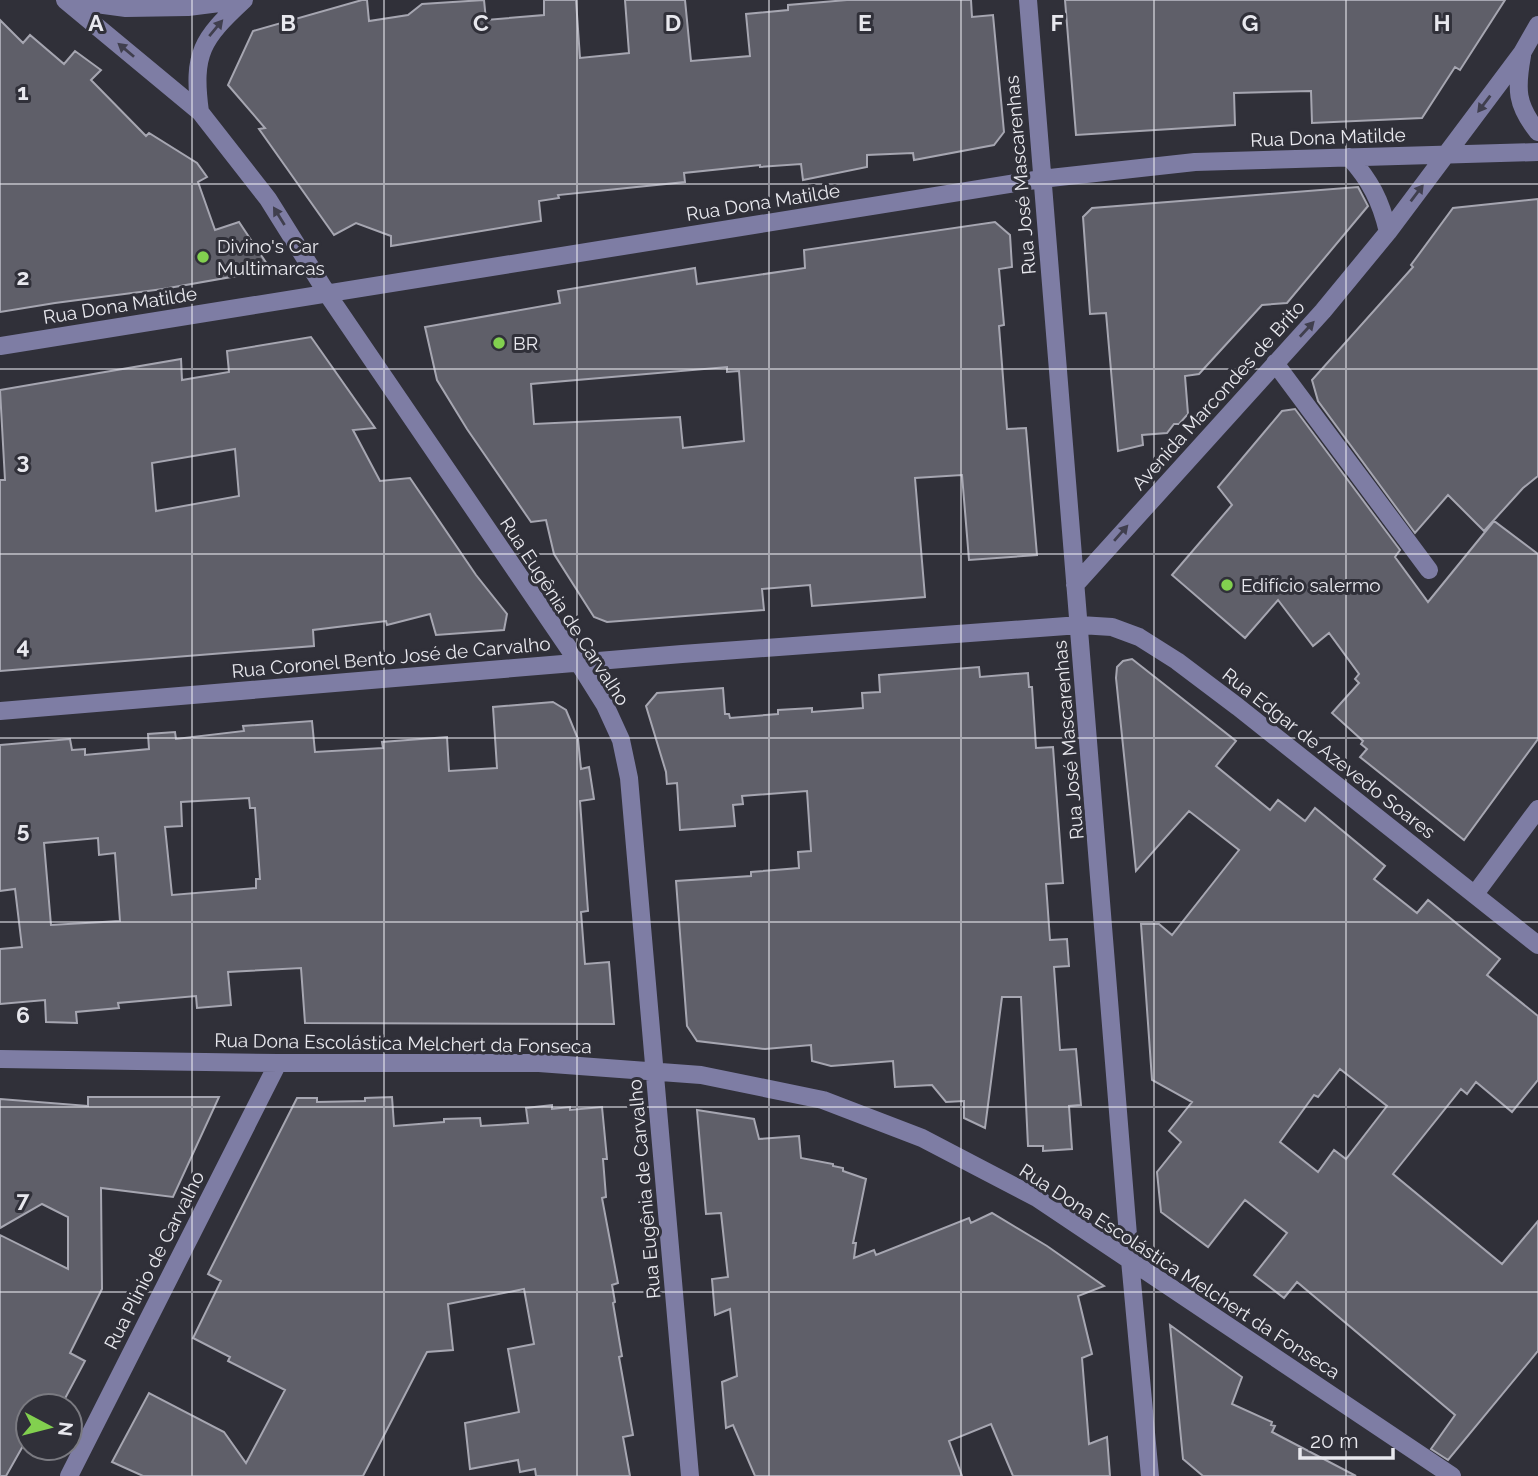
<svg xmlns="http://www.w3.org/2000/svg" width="1538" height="1476" font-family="Raleway,sans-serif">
	<rect width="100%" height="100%" fill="#303039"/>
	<path fill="#5f5f69" stroke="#a6a6b1" stroke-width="2" fill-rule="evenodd" d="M362 0H367L369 21 408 15 422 4 484 0 486 20 544 15V0H576L580 58 629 53 625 0H685L691 61 750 56 746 14 788 10V5L847 0H971L972 17 993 15 1004 132 994 145 914 160 913 153 867 155V167L803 180 801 164 760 167V165L684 173 685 182 558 195 559 198 539 201 541 221 391 246V236L356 223 334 235 259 129 265 128 228 85 253 31Z
		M1065 0H1505L1460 70 1455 67 1422 118 1312 123 1311 91 1234 93 1235 125 1076 135Z
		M0 20 23 43 30 35 64 64 75 51 101 70 91 80 146 136 149 133 197 163 207 177 198 182 215 230 239 222 271 270 163 289 55 303 0 312Z
		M1358 187 1368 206 1287 303 1262 305 1199 374 1185 376 1188 414 1179 424H1174L1167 433 1142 435 1143 445 1118 451 1106 313 1090 314 1083 217 1092 208Z
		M1538 199V476L1523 488 1484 531 1448 495 1415 533 1318 401 1312 380 1413 267 1411 265 1453 208Z
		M995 222 1010 235 1012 267 999 269 1004 325 999 326 1007 429 1026 428 1037 555 969 560 962 475 915 478 925 597 812 606 810 585 762 589 764 610 607 622 594 617 554 554 546 520 531 522 467 429 437 380 425 327 560 303 558 291 695 268 697 284 805 268 804 250ZM727 367V372L739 371 744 441 683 448 680 417 534 424 531 384Z
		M311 337 375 428 353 430 380 481 410 478 476 575 507 614 504 630 436 635 430 614 387 625 386 621 313 630 314 646 0 671V480H5L0 390 181 359 182 380 229 372 227 351ZM235 449 239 496 156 511 152 463Z
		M1295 409 1400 550 1395 557 1428 602 1494 521 1538 554V739L1464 840 1360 757 1367 749 1361 744 1363 741 1332 713 1359 683 1355 679 1359 674 1329 633 1313 646 1278 600 1245 638 1172 575 1232 505 1218 487 1282 411Z
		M1132 659 1236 741 1216 766 1270 810 1278 800 1305 821 1315 808 1385 866 1374 879 1417 913 1428 900 1500 959 1487 975 1538 1016V1080L1512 1112 1476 1082 1467 1094 1461 1089 1393 1174 1502 1264 1538 1221V1351L1448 1460 1431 1449 1455 1415 1297 1282 1284 1298 1254 1275 1287 1233 1245 1200 1208 1247 1161 1212 1157 1172 1181 1142 1169 1131 1192 1102 1152 1080 1141 924H1159L1172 935 1239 850 1189 811 1136 871 1116 678 1117 667 1123 661ZM1340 1069 1387 1106 1346 1159 1334 1150 1318 1172 1280 1142 1314 1095 1318 1097Z
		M979 667 980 677 1028 673 1029 687H1032L1036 748 1053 747 1063 883 1046 884 1050 940 1067 939 1069 966 1054 967 1060 1050 1076 1049 1081 1105 1069 1106 1072 1149 1043 1151V1146H1028L1021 997H1002L985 1128 964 1118V1101L946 1102 932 1085 895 1087 893 1061 831 1066 812 1061 811 1045 765 1049 697 1041 687 1026 676 881 751 876V872L799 868 798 852 811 851 807 791 742 796 743 804 733 805 735 826 680 830 677 783 667 784 666 772 646 706 657 693 723 688 725 714H729L730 718 778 714V710L812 708V712L863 708 862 693 880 692 879 675Z
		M553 702 566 710 578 739 581 769 589 767 594 799 580 801 588 911 581 912 585 964 609 962 614 1024 305 1023 301 968 228 972 231 1005 197 1008 196 996 118 1003 119 1008 76 1012 77 1023 46 1022 45 1000 0 1004V949L22 947 15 889 0 891V745L70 739 72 750 85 749V755L149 749 148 734 175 732 176 739 244 731 243 726 312 721 315 752 383 748 382 742 447 737 449 771 497 768 493 707ZM249 798 250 808H255L260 879H256V888L172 895 165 827 182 826 181 802ZM98 838 99 855 115 853 120 921 51 925 44 843Z
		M88 1097H219L173 1197 101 1188 102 1289 70 1353 85 1361 61 1406H28V1437L6 1476H0V1235L68 1269V1217L42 1204 0 1228V1099L88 1106Z
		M392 1097 394 1126 444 1122V1119L480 1118 481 1126 528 1123 526 1108 552 1105V1109L570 1107V1110L602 1107 607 1159H603L606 1197 602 1198 618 1283 612 1285 615 1302 613 1303 622 1356 619 1357 633 1435 623 1437 630 1476H536L535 1469 520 1472 518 1460 470 1469 465 1423 519 1412 508 1349 534 1344 524 1289 448 1304 453 1350 427 1352 363 1476H143L112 1462 149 1393 224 1432 246 1463 285 1390 228 1361 230 1357 193 1338 221 1281 208 1274 297 1098H317V1102L365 1101V1098Z
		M697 1110 754 1119 759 1139 799 1136 801 1158 833 1164V1166L843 1168V1171L866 1179 853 1243H856L854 1258 874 1250 876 1255 969 1218 971 1223 992 1213 1047 1246 1104 1286 1078 1296 1092 1354 1082 1358 1089 1444 1107 1437 1110 1476H1013L991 1424 949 1441 962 1476H755L733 1425 726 1428 722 1382 737 1376 730 1309 715 1315 712 1279 728 1277 721 1213 706 1214Z
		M1170 1325 1242 1377 1232 1404 1272 1422 1271 1425 1275 1426 1272 1432 1356 1476H1203L1183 1459Z"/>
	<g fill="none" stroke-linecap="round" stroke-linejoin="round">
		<path stroke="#7e7da4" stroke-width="18" d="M65 0 200 112 268 199 328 295 578 662 605 705 621 740 629 778 690 1476
			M67 0 126 8 188 7 243 0
			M1028 0 1130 1260 1150 1476
			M1522 56C1516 89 1516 105 1538 132
			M200 112C192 53 202 39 244 0
			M1349 157C1370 180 1381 201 1388 232
			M0 346 1041 179 1195 162 1538 152
			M1275 363 1429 570
			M1075 585 1323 311 1388 232 1522 53 1538 25
			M0 711 682 654 1080 625 1112 627 1139 637 1177 661 1238 707 1538 945
			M1475 894 1538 809
			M0 1059 278 1063H539L701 1075 823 1100 922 1138 1037 1198 1452 1476
			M69 1476 278 1063"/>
	</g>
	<defs><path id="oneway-solid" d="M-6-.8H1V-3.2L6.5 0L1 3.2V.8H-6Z" transform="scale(1.75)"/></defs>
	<g fill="#403f4e">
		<use href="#oneway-solid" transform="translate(216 28) rotate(-50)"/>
		<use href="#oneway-solid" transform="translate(126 50) rotate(-140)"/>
		<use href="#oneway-solid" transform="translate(1484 104) rotate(127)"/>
		<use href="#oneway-solid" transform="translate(1417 193) rotate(-53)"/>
		<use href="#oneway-solid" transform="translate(279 216) rotate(-122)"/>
		<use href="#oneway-solid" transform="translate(1307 329) rotate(-47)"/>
		<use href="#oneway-solid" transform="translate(1121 533) rotate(-49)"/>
	</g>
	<path fill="none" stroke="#e8e8ee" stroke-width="2" stroke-opacity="0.55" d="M192 0V1476M384 0V1476M577 0V1476M769 0V1476M961 0V1476M1154 0V1476M1346 0V1476M0 184H1538M0 369H1538M0 554H1538M0 738H1538M0 922H1538M0 1107H1538M0 1292H1538"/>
	<g fill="#82d04f" stroke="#303039" stroke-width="2.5">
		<circle cx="203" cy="257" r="7"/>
		<circle cx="499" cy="343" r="7"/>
		<circle cx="1227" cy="585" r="7"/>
	</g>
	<g text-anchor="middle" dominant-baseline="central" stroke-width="6" stroke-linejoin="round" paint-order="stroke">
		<g font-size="19" fill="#e8e8ee" stroke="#303039">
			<text transform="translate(1328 137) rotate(-2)">Rua Dona Matilde</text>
			<text transform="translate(1020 175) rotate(-95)">Rua José Mascarenhas</text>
			<text transform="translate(763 202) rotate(-9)">Rua Dona Matilde</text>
			<text transform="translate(120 305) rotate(-9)">Rua Dona Matilde</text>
			<text transform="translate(1218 395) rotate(-48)">Avenida Marcondes de Brito</text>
			<text transform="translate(565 611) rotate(57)">Rua Eugênia de Carvalho</text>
			<text transform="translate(391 657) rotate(-5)">Rua Coronel Bento José de Carvalho</text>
			<text transform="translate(1068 740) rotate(-95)">Rua José Mascarenhas</text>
			<text transform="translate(1329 753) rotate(38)">Rua Edgar de Azevedo Soares</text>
			<text transform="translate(403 1043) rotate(1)">Rua Dona Escolástica Melchert da Fonseca</text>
			<text transform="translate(644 1189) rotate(-95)">Rua Eugênia de Carvalho</text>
			<text transform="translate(154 1260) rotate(-63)">Rua Plinio de Carvalho</text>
			<text transform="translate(1180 1271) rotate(33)">Rua Dona Escolástica Melchert da Fonseca</text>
		</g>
		<g font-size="19" fill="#e8e8ee" stroke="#303039" text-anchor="start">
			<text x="217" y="246">Divino's Car<tspan x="217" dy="22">Multimarcas</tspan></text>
			<text x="513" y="343">BR</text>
			<text x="1241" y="585">Edifício salermo</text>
		</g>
	</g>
	<g font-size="23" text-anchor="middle" font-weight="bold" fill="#e8e8ee" stroke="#303039" stroke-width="6" stroke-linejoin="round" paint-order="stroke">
		<text x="96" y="31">A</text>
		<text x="288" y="31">B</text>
		<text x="481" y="31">C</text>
		<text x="673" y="31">D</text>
		<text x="865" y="31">E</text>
		<text x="1057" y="31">F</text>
		<text x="1250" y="31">G</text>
		<text x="1442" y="31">H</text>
		<text x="23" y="100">1</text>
		<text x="23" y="285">2</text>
		<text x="23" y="469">3</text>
		<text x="23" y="654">4</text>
		<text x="23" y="838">5</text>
		<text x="23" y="1023">6</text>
		<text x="23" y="1207">7</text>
	</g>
	<g transform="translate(49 1427) rotate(97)"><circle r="33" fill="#303039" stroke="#7a7a81" stroke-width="2"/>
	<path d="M0-5L12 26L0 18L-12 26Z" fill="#82d04f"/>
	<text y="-10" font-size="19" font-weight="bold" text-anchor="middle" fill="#e8e8ee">N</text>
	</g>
	<path d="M1300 1448v10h93v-10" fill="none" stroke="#e8e8ee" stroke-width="3.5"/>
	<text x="1310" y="1448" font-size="21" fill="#e8e8ee" stroke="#303039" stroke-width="5" paint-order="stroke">20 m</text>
</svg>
